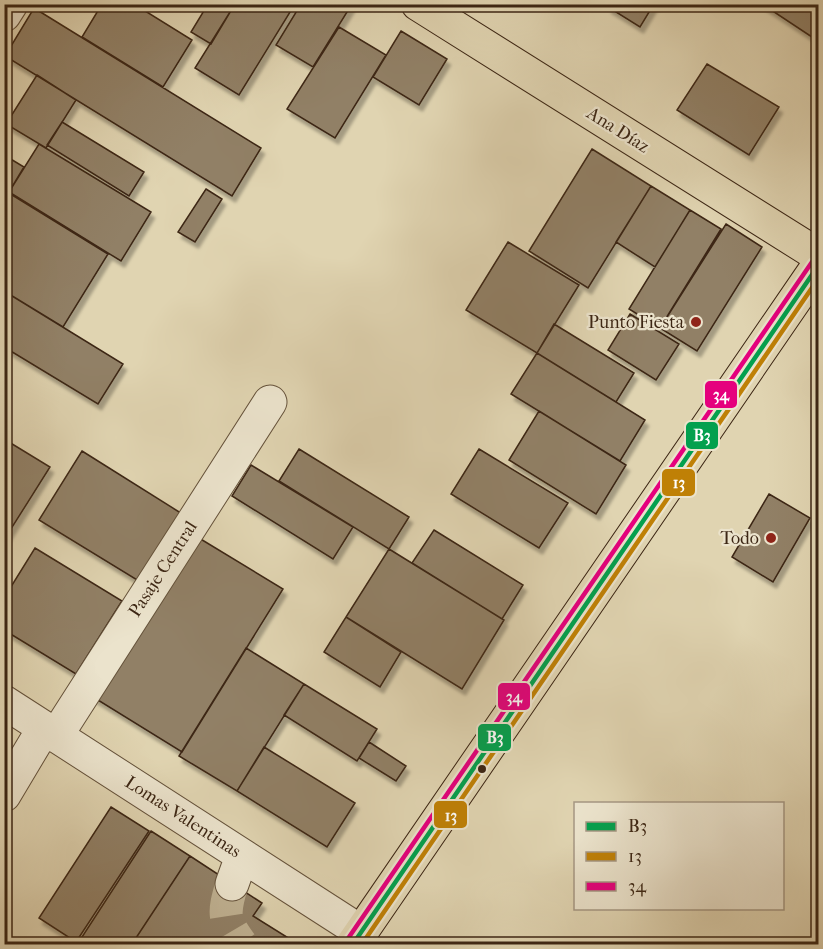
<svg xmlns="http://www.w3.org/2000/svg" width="823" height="949" font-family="'IM FELL French Canon',serif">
	<defs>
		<filter id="shadow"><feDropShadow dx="3.5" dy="6" stdDeviation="1.5" flood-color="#0004"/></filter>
	</defs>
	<rect width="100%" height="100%" fill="#e0d4b1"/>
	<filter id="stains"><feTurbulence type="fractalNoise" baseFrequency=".00333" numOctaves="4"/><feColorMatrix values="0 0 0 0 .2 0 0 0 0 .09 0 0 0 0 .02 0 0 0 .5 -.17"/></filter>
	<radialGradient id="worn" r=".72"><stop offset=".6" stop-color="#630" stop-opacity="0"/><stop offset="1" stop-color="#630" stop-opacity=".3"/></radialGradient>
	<path fill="#918066" stroke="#3c2614" stroke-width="1.5" filter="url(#shadow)" d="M102 4H134L192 40 163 87 82 37Z
		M208 4H235L211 44 191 32Z
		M235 4H295L239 95 195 68Z
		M301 4H352L313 67 276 45Z
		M610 4H654L640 27 608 7Z
		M762 4H818V41Z
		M34 8 261 148 232 196 5 56Z
		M339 27 386 55 335 138 287 109Z
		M401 31 447 59 419 105 373 77Z
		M707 64 779 107 749 155 677 110Z
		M37 75 76 100 46 148 6 124Z
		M62 122 144 172 129 196 47 145Z
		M39 144 151 212 121 261 9 192Z
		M592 149 651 186 588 288 529 251Z
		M4 155 24 167 9 192 4 189Z
		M651 186 690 210 655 267 616 242Z
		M206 189 222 199 195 242 178 232Z
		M4 190 108 254 63 327 4 291Z
		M690 210 721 229 660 328 629 309Z
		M726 224 762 247 697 351 660 328Z
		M508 242 579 285 537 353 466 310Z
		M4 291 123 364 98 404 4 347Z
		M630 314 679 344 656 380 608 350Z
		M554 324 634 373 616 402 537 353Z
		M537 353 645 420 620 461 511 394Z
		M539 411 626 465 596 514 509 460Z
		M4 439 50 467 4 540Z
		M299 449 409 517 389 549 279 481Z
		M479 449 568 503 539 548 451 494Z
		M82 451 184 515 142 583 39 520Z
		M251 465 353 527 333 559 232 496Z
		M769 494 810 518 773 582 732 557Z
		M434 530 523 585 502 619 412 563Z
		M194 535 283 589 182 752 93 697Z
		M35 548 122 601 76 674 4 630V598Z
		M389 549 504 620 462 689 346 617Z
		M346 617 401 652 380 687 324 652Z
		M246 648 304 684 237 791 179 756Z
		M304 684 377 729 357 761 284 715Z
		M369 742 406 766 396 781 359 758Z
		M264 747 355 803 327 847 237 791Z
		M111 807 149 831 76 942 39 918Z
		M151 831 190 856 132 944H93L82 937Z
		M190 856 262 903 253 916 298 944H132Z"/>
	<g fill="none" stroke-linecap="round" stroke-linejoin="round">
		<path stroke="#bfb192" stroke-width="33" stroke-dasharray="33 16" stroke-linecap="butt" d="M232 884C223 914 223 919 241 944"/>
		<g stroke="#65523b" stroke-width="35">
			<path id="minor" d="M4 15 11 4
				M4 702 361 932
				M56 736 270 402
				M4 795 44 728
				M232 884 242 856"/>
		</g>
		<g stroke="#3c2614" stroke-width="35">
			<path id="major" d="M418 4 818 255
				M353 944 818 266"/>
		</g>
		<use href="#minor" stroke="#ebe3cc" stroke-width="33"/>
		<use href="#major" stroke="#e0d4b1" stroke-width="33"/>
		<g stroke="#ebe3cc" stroke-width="9">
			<path id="bus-1" d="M353 944 818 266"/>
		</g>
		<g stroke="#ebe3cc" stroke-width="9">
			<path id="bus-2" d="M362 944 818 279"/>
		</g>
		<g stroke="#ebe3cc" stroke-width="9">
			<path id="bus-3" d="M347 940 812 262"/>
		</g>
		<use href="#bus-1" stroke="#03a04e" stroke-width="4.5"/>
		<use href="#bus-2" stroke="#bf8006" stroke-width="4.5"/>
		<use href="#bus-3" stroke="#e5007d" stroke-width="4.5"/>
	</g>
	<g fill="#8f2418" stroke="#ebe3cc" stroke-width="2">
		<circle cx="696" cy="322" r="6"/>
		<circle cx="771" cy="538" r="6"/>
	</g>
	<circle fill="#3c2614" stroke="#ebe3cc" stroke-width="2" cx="482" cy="769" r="5"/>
	<g text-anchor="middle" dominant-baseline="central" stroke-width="4.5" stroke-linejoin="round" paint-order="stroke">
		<g font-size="18" fill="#3c2614" stroke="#ebe3cc">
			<text transform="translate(618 130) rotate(32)">Ana Díaz</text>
			<text transform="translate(163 569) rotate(-57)">Pasaje Central</text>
			<text transform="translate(183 817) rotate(33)">Lomas Valentinas</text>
		</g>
		<g font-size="18" fill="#3c2614" stroke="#ebe3cc" text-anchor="end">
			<text x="684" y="322">Punto Fiesta</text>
			<text x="759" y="538">Todo</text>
		</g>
	</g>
	<g stroke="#ebe3cc" stroke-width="2">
		<rect x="704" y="380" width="34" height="29" rx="6" fill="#e5007d"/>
		<rect x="685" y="421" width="34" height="29" rx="6" fill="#03a04e"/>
		<rect x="661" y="468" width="35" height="29" rx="6" fill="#bf8006"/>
		<rect x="497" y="682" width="34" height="29" rx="6" fill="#e5007d"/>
		<rect x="477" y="723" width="35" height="29" rx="6" fill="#03a04e"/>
		<rect x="433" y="800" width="35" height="29" rx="6" fill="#bf8006"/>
	</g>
	<g font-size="16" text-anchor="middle" font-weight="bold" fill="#fff">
		<text x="721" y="400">34</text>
		<text x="702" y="441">B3</text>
		<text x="679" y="488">13</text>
		<text x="514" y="702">34</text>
		<text x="495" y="743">B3</text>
		<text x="451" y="821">13</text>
	</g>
	<rect width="823" height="949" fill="none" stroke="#e0d4b1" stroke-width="24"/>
	<rect x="6" y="6" width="811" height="937" fill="none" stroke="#3c2614" stroke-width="3"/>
	<rect x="12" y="12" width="799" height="925" fill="none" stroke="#3c2614" stroke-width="1.5"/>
	<rect x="574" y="802" width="210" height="108" fill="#ebe3cc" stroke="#a59782" stroke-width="1.5"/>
	<rect x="586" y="822" width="30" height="9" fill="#03a04e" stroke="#a59782" stroke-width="1.5"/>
	<text x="628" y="832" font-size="18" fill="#3c2614">B3</text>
	<rect x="586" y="852" width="30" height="9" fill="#bf8006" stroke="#a59782" stroke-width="1.5"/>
	<text x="628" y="862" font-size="18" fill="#3c2614">13</text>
	<rect x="586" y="882" width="30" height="9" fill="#e5007d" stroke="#a59782" stroke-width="1.5"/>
	<text x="628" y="892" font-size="18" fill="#3c2614">34</text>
	<rect width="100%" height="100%" filter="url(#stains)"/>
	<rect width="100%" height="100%" fill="url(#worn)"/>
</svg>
